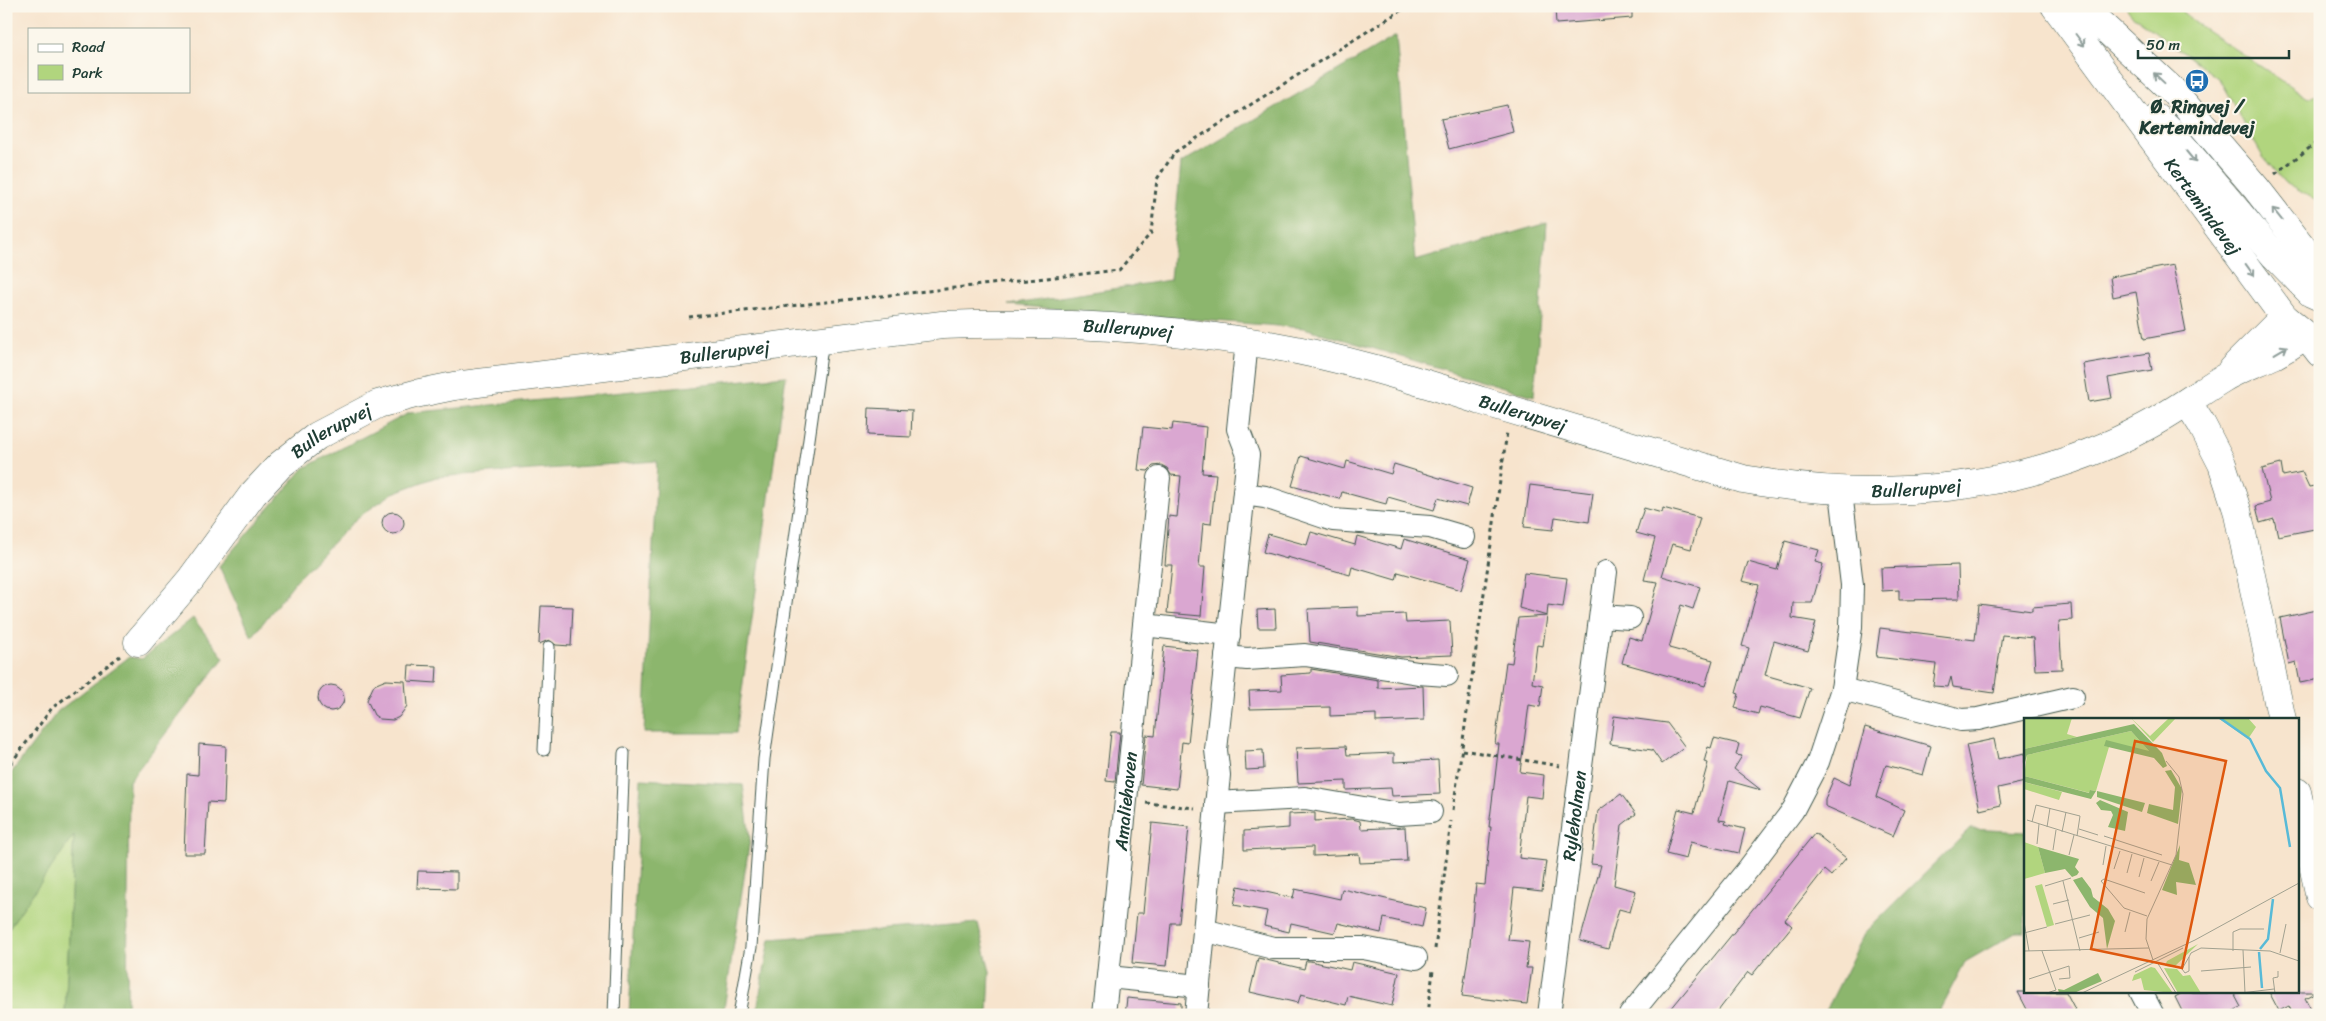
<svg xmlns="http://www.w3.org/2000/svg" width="2326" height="1021" font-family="Sriracha,sans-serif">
	<rect width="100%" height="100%" fill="#fbf7ec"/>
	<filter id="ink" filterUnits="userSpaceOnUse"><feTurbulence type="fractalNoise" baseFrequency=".02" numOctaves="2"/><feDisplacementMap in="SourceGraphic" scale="10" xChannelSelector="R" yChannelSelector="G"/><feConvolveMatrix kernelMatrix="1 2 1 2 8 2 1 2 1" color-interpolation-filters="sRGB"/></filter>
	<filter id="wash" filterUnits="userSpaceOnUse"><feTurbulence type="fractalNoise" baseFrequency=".0096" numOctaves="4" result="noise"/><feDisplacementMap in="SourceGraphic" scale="20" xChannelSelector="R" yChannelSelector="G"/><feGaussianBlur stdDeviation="1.12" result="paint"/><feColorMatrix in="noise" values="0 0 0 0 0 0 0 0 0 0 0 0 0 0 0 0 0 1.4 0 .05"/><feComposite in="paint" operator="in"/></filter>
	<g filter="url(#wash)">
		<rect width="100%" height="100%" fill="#f7e4cd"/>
		<path fill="#b1d57e" stroke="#688959" d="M2125 6H2175L2197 24 2308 98 2320 94V203L2284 182 2263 157 2219 79 2131 14Z
			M74 834 65 1015H6V932Z"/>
		<path fill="#8cb66d" stroke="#567a50" d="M1396 36 1415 261 1547 223 1534 396 1304 328 1008 305 1170 280 1181 163Z
			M786 376 736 733H644L657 461 436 477 393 493 357 518 298 578 252 637 219 566 304 468 409 413Z
			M193 618 224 658 129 781 127 1015H65L74 835 6 932V780L58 711 129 657 142 659Z
			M641 779 743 785 750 839 723 1015H629Z
			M1970 829 2025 832V932H2017L1965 962 1937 1015H1824L1865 933Z
			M978 923 990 972 988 1015H756L770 939Z"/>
		<g id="blocks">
			<path fill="#daa7d1" d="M1555 6H1632V18L1556 24Z
				M1507 105 1513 132 1449 149 1441 119Z
				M2173 265 2186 331 2144 339 2136 292 2113 297 2110 277Z
				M2149 353 2152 370 2108 378 2112 398 2089 402 2083 364Z
				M869 408 912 410 911 437 868 435Z
				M1173 423 1206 427 1202 473 1216 474 1211 524 1203 523 1199 567H1205L1201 616 1167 613 1172 565H1165L1169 516 1177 517 1181 476 1171 475 1167 468 1161 465 1153 466 1148 471 1138 470 1143 427 1172 430Z
				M1301 456 1345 469 1347 461 1391 474 1394 464 1472 488 1467 506 1438 498 1434 510 1388 497 1386 504 1342 492 1340 499 1292 486Z
				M2281 464 2283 476 2302 472 2309 487 2320 485V528L2278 536 2274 519 2260 523 2256 506 2270 502 2262 469Z
				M1530 485 1593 493 1589 522 1555 517 1553 530 1524 527Z
				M1644 508 1662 513 1663 508 1700 518 1691 549 1672 544 1662 576 1700 587 1693 609 1681 605 1669 648 1713 660 1705 686 1622 663 1629 637 1642 641 1658 582 1644 580 1655 538 1636 533Z
				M382 523a11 11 0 1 1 22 0a11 11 0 1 1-22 0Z
				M1311 532 1355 545 1357 536 1401 549 1404 539 1470 559 1461 590 1398 572 1396 580 1352 567 1350 575 1287 557V559L1263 552 1268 534 1307 545Z
				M1785 541 1819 550 1815 562 1823 564 1812 603H1793L1792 618 1816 622 1808 651 1774 641 1765 675 1810 688 1800 718 1760 707 1758 714 1735 708 1739 694 1736 693 1749 648 1742 646 1759 585 1742 581 1748 562 1777 570Z
				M1958 565 1959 599 1899 600V590L1882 591 1881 568Z
				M1524 573 1567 578 1563 607 1548 605 1547 616 1519 608Z
				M1979 604 2032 611V607L2071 604 2072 620 2059 621 2062 669 2035 670 2033 638 2002 635 1994 693 1953 687 1951 677 1948 687 1933 686 1936 664 1876 657 1880 628 1975 640Z
				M541 606 573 607 571 646 556 645 549 640 539 644Z
				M1358 607V616L1405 614 1406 623 1450 621 1452 655 1401 657 1310 642 1308 609Z
				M1275 609 1276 628H1258L1257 610Z
				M2317 610 2320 621V679L2300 683 2296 662 2289 664 2280 618Z
				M1547 616 1543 646 1537 645 1532 683 1543 685 1540 707 1529 705 1520 772 1544 775 1542 798 1526 796 1519 858 1546 861 1542 891 1514 888 1508 940 1529 942 1526 968H1532L1527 1004 1462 996 1470 944 1476 884 1485 885 1491 827H1489L1499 744H1495L1506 662 1512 663 1518 618Z
				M1164 646 1198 650 1188 743 1182 742 1177 789 1141 785 1146 735 1155 736Z
				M409 665 437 666 436 683 408 681Z
				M1311 669 1378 680V688L1423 686 1424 720 1376 722V714L1330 716V707L1250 709 1249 691 1282 690 1281 675 1311 673Z
				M386 680 405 681 407 706 399 717 393 720 380 719 374 715 367 700 374 685Z
				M318 698a13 13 0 1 1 26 0a13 13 0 1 1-26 0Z
				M1614 716 1667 723 1685 747 1662 764 1652 750 1610 744Z
				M1865 727 1931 746 1923 775 1886 765 1876 797 1904 810 1893 836 1825 806V799L1834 778 1849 785Z
				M1111 732H1120L1115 782 1106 781Z
				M1714 738 1739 744 1736 755 1742 756 1734 769 1761 790 1729 781 1719 820 1726 821 1725 824 1745 829 1739 853 1690 842 1686 859 1666 854 1678 809 1694 813 1708 763 1704 762 1708 747 1711 748Z
				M1994 739 1998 759 2025 753V782L1998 788 2001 805 1980 810 1966 745Z
				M199 744 226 746 224 803 208 802 205 854H184L187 774 198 775Z
				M1346 746 1347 755 1394 753V762L1438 760 1440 794 1392 796 1391 788 1346 790V781L1298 783 1296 748Z
				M1263 750 1264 769 1246 770 1245 751Z
				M1621 794 1636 814 1622 825 1614 885 1636 891 1630 912 1619 909 1608 949 1580 941 1601 865 1591 864 1598 811Z
				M1315 813V821L1352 819 1360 821 1361 829 1405 827 1407 861 1360 863 1359 854 1313 856V847L1244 850V831L1289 828V814Z
				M1152 823 1189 827 1179 923H1171L1167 966 1132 963 1137 913H1143Z
				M1815 833 1846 858 1831 876 1824 870 1785 920 1792 926 1752 975 1748 972 1715 1015H1666Z
				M418 871 457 872V889L417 888Z
				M1238 886 1293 898 1295 889 1340 899 1342 889 1426 908 1422 927 1384 918 1381 933 1338 923 1335 933 1291 923 1289 932 1264 926 1267 911 1234 905Z
				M1258 958 1304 969 1306 961H1310L1350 970 1352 962 1399 973 1392 1006 1348 996 1346 1005 1301 994 1298 1003 1250 992Z
				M2018 992H2066L2078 1015H2030Z
				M2184 992H2233L2241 1007 2226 1015H2184L2175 997Z
				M2269 992H2316L2305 998 2314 1015H2293L2289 1006 2279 1011Z
				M1127 998 1181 1003V1015H1125Z"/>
		</g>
	</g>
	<g filter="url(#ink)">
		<use href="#blocks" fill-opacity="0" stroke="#3f564b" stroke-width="1"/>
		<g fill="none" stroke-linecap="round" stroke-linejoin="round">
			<g stroke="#3f564b" stroke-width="13">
				<path id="service" d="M544 750 549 647
					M614 1015 624 753
					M739 1015 751 947 764 759 823 340"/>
			</g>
			<g stroke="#3f564b" stroke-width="24">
				<g id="minor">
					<path d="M1244 494 1265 497 1333 520 1430 527 1464 537"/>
					<path d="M1601 616 1630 618"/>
					<path d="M1144 625 1229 635"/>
					<path d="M1226 657 1247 659 1305 655 1418 673 1447 675"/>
					<path d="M1842 689 1961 720 1978 719 2073 697"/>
					<path d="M1216 803 1305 798 1399 814 1431 812"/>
					<path d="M1204 930 1273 948H1363L1416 958"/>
					<path d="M1108 977 1199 986"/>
					<path d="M2141 992 2153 1015"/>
					<path id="s1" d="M1104 1015 1159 478"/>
					<path d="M1196 1015 1219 775 1216 750 1248 455 1238 429 1247 342"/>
					<path id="s2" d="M1549 1015 1606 572"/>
					<path d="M1630 1015 1749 868 1793 810 1818 762 1842 689 1851 627 1852 585 1841 492"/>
				</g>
			</g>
			<g stroke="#3f564b" stroke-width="29">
				<g id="tertiary">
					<path d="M2232 369 2284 317"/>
					<path d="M2188 403 2202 425 2222 464 2237 510 2282 720"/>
					<path id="s3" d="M138 642 191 579 253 494 280 465 317 436 378 404 415 394 454 386 942 325C1053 321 1165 327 1275 346 1345 358 1414 380 1482 401 1569 427 1656 453 1743 479 1877 503 2023 493 2145 427 2172 413 2196 395 2222 379 2238 369 2257 363 2274 355 2285 349 2296 342 2306 335"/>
					<path d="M2297 792 2320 897"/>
				</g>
			</g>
			<g stroke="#3f564b" stroke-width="29">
				<g id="secondary">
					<path id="s4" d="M2055 6 2284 317 2306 335 2320 353"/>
					<path d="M2081 6 2173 91 2256 188 2320 270"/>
					<path d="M2156 118 2168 129 2274 255 2311 293 2320 297"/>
				</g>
			</g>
			<path stroke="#3f564b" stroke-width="3" stroke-dasharray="4 4" stroke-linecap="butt" d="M2275 174 2320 140
				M689 317 1119 270 1151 233 1157 179 1175 152 1408 6
				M2319 381H2320
				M1462 750 1560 766
				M6 770 52 708 120 656
				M1146 803 1195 808
				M1453 810 1507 432
				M1435 949 1451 821
				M1428 1015 1433 970"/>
			<use href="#service" stroke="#fff" stroke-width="11"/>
			<use href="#minor" stroke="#fff" stroke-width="22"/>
			<use href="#tertiary" stroke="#fff" stroke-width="28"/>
			<use href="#secondary" stroke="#fff" stroke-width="28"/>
		</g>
		<defs><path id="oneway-shaft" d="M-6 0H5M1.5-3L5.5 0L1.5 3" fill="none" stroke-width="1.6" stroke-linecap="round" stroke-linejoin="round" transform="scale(1.25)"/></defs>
		<g stroke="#8f9e9a">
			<use href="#oneway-shaft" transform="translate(2080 40) rotate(53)"/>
			<use href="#oneway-shaft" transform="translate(2159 78) rotate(-137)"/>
			<use href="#oneway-shaft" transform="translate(2191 157) rotate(50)"/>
			<use href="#oneway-shaft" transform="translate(2277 214) rotate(-129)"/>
			<use href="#oneway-shaft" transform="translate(2250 270) rotate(54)"/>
			<use href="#oneway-shaft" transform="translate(2281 350) rotate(-31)"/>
		</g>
	</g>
	<defs>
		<g id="bus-disc" transform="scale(1.25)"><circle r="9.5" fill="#1f6fb2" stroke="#fbf7ec"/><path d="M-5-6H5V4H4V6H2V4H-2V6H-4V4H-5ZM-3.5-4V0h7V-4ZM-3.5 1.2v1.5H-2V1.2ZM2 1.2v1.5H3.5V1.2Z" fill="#fff"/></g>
	</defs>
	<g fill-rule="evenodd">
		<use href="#bus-disc" x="2197" y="81"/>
	</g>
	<g text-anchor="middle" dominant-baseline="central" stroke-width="4" stroke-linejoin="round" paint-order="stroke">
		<g font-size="18" font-weight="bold" fill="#1f3d34" stroke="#fbf7ec">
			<text x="2197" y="107">Ø. Ringvej /<tspan x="2197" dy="21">Kertemindevej</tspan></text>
		</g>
		<g font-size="18" fill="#1f3d34" stroke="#fbf7ec">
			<text stroke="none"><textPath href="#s4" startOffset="249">Kertemindevej</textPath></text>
			<text stroke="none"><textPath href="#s3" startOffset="1099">Bullerupvej</textPath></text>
			<text stroke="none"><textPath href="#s3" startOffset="694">Bullerupvej</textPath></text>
			<text stroke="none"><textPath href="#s3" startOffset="1504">Bullerupvej</textPath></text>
			<text stroke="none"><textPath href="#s3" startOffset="289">Bullerupvej</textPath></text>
			<text stroke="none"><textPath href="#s3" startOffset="1908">Bullerupvej</textPath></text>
			<text stroke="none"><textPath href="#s1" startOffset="215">Amaliehaven</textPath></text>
			<text stroke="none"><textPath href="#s2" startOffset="201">Ryleholmen</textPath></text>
		</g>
	</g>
	<g transform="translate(2024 718)">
		<rect width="275" height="275" fill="#f7e4cd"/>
		<path d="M0 0H48L43 16 53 19 0 31ZM107 0 126 18 145 0H152L129 24ZM194 0H224L232 9 224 21ZM107 13 126 34 80 28 85 29 72 73 66 72V75L0 58 3 37ZM0 64 38 74 35 82 0 71ZM0 124 14 129 21 155 0 161ZM18 166 30 207 23 209 11 168ZM174 226 150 249 141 248 143 243ZM127 249 131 250 149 275 120 272 117 260 108 263 110 257ZM140 250 153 251 159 258 166 257 177 275H154Z" fill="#b1d57e"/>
		<path d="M110 6 138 35 143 48 139 50 130 40 80 28 82 22 125 33 107 13 3 37 0 48V31ZM147 52 158 71 154 106 123 95 125 86 149 92 151 69 141 53ZM0 58 65 75 66 72 72 73 67 81 0 64ZM73 73 121 85 118 94 73 79ZM76 82 104 94 101 113 84 109 89 97 87 93 77 92 72 85ZM156 127 155 142 165 145 172 167 152 164 153 177 138 172ZM14 129 55 141 51 149 55 154 53 157 48 159 41 151 21 155ZM58 159 67 171 69 179 84 191 91 203 83 231 79 200 66 189 49 162ZM74 255 78 263 50 275H35L34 271 40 272Z" fill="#8cb66d"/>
		<path fill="none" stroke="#58bad7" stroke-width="2.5" d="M196 0 226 21 242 53 256 70 266 129M236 231 244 221 249 181M235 234 238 270"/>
		<path fill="none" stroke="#a1a190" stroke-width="1" d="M3 102 148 147M8 104 12 87 56 98 53 118M23 109 26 90M55 111 74 117M38 114 42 94M80 118 138 137M13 126 15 106M29 132 32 112M45 137 50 117M79 147 82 128M90 151 96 133M103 155 108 136M115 159 120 140M39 163 56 233M127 163 135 144M21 168 47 160M121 175 80 161 77 163 100 190 123 198M29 186 45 182M0 204 5 233M31 206 66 197M101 214 106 194M0 215 23 209M55 220 75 214M219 232 221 275M0 233 125 230M18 233 32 272 23 275M209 233V214L216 211H240M256 235 262 206M165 239V253L161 255 158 251 165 239 167 235 177 230 246 233 275 243M129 242 122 221 123 201 152 137 159 76 155 59 142 43M133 244 152 275M177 253 227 249M111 254 159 230M5 261 45 248 46 260 35 261M58 275 171 222 275 165M217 275 250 271M251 275 249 260 254 259V253"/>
		<path fill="#de580e" fill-opacity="0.15" stroke="#de580e" stroke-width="2.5" d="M111 23 202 43 158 250 67 231Z"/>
		<rect width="275" height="275" fill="none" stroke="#1f3d34" stroke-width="2.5"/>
	</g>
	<rect width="2326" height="1021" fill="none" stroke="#fbf7ec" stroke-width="25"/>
	<rect x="28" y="28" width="162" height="65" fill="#fbf7ec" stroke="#a3ada2"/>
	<rect x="38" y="44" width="25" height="8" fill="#ffffff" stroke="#a3ada2"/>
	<text x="72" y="52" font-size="15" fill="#1f3d34">Road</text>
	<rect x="38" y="65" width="25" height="15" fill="#b1d57e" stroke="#a3ada2"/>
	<text x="72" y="78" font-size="15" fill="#1f3d34">Park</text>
	<path d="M2138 50v8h151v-8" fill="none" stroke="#1f3d34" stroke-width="2.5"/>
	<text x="2146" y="50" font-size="15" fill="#1f3d34" stroke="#fbf7ec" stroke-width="4" paint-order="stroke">50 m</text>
</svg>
